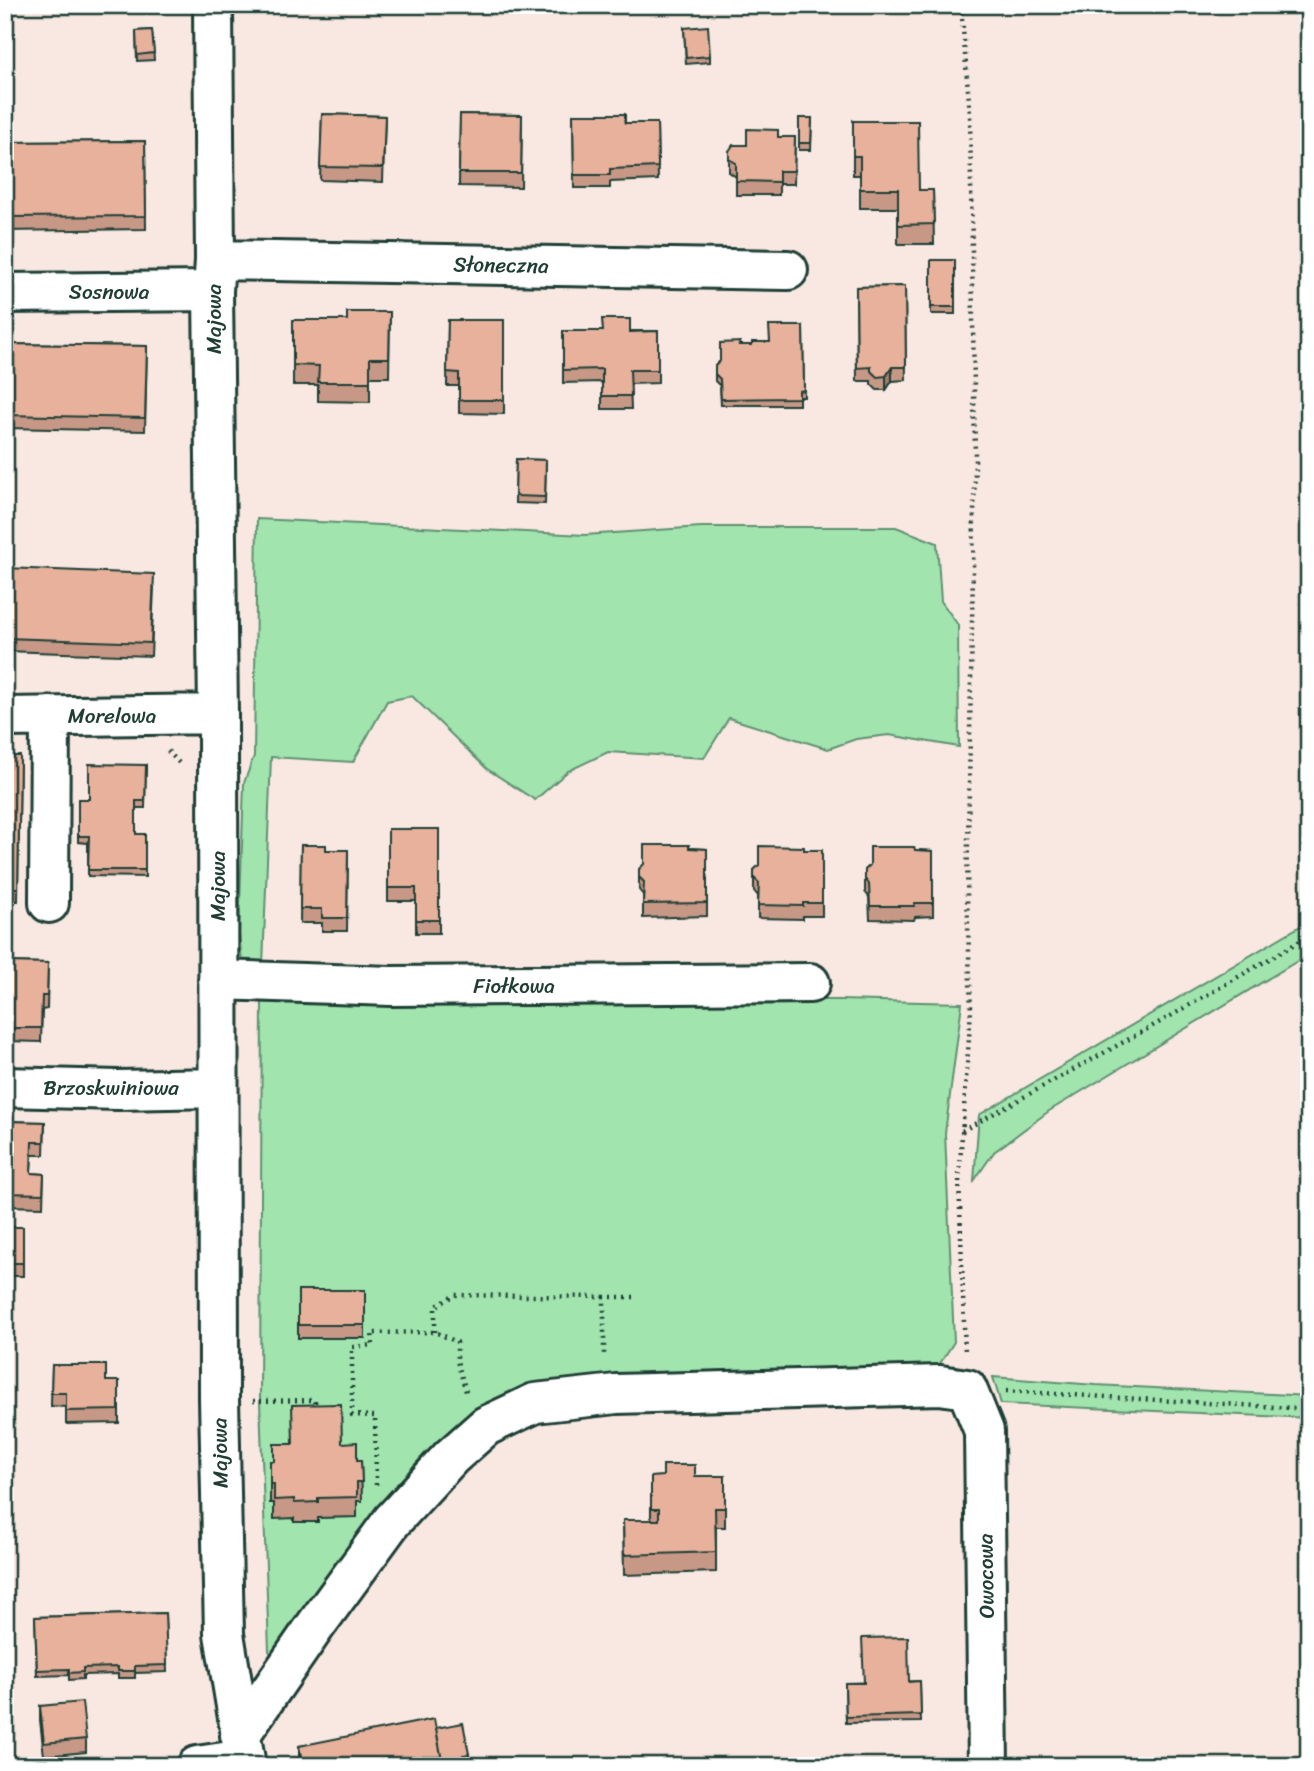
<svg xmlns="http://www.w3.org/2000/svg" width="1314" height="1771" font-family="Sriracha,sans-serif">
	<rect width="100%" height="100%" fill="#f8e8e1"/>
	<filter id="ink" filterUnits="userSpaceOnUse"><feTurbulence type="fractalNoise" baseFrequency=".0143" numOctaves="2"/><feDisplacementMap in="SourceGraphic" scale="14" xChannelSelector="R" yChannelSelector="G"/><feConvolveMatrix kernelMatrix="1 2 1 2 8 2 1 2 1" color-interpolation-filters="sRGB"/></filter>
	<g filter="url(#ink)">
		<path fill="#a1e4ae" stroke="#609071" stroke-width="2" d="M257 519 585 535 701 527H896L937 543 941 601 958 625 959 747 889 735 856 739 828 749 729 718 704 758 608 752 568 771 535 800 487 769 412 696 387 701 353 762 271 757 263 966 242 962 239 934 244 783 254 756Z
			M1309 921V954L1049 1111 994 1152 974 1181 979 1115Z
			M262 997 839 1000 962 1003 945 1133 954 1342 937 1368 485 1410 426 1452 378 1506 277 1661 269 1651 260 1401Z
			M993 1377 1096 1385 1309 1396V1418L1001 1404Z"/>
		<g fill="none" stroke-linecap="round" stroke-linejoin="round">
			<g stroke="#1f3d34" stroke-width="44">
				<path id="minor" d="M213 5 215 260 213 291 218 714 219 1399 224 1634 246 1766
					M215 260 788 270
					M5 293 213 291
					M5 717 218 714
					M49 903 50 716
					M218 980 391 986 810 983
					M5 1087 118 1090 217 1088
					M240 1735 316 1625 392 1521 451 1457 486 1426 535 1403 616 1394 940 1385 967 1389 984 1431 988 1766
					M197 1766 244 1759"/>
			</g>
			<path stroke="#1f3d34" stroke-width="4.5" stroke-dasharray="2 5" stroke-linecap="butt" d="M961 5 970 114 975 459 967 897 971 1010 959 1177 965 1353
				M168 751 181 765
				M962 1131 1169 1017 1309 936
				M604 1297H637
				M435 1332V1307L455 1295 604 1297V1358
				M1006 1391 1309 1409
				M253 1401 315 1400 316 1410
				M376 1485 375 1416 352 1415V1347L373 1345 372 1333 435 1332 457 1342V1361L467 1395"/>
			<use href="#minor" stroke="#fff" stroke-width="38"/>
		</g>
		<path fill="#c79886" stroke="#1f3d34" stroke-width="2" d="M684 28 710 56V62L686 64Z
			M152 30 154 60 137 61 136 31Z
			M322 114 385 116 383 182 320 180Z
			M460 114 522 115 521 187 459 186Z
			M573 114 625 123H657L658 180 610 182V188H574Z
			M799 118H812L811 150H799Z
			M853 121 919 190H933L934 244H898V208H860V175H853Z
			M778 137H795L794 184H779V195H736V177L729 172V151Z
			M145 141 146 229 5 231V142Z
			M931 260H955V314H931Z
			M905 286 906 380 892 381 886 390H877L871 384V381H857L856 287Z
			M390 312 389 377H370V402L318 401V385H293V320H347Z
			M448 320H504V414L459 413V386H447Z
			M803 326 804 397H799V405H721L720 386 715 381V366L739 345H752L770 342Z
			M563 331H658V383L630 384 631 409H602V382L563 383Z
			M5 344 147 346 145 431 5 428Z
			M516 459 546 460 545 504 515 503Z
			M5 568 154 587 151 656 5 651Z
			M5 756H20L18 901H5Z
			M146 765 145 808H136V834H145V877L88 876V843L78 842V799H89Z
			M388 829H439V933H416V901H388Z
			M301 845 326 850H348L347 931H322V923H300Z
			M689 848 707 849V916L643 918V895L639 890V877Z
			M804 850H822V916H803V919L758 918V896L754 891V870Z
			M915 850 933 851V916L915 917 914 920 870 919 869 897 865 892V870Z
			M5 962 48 963 47 1009 42 1010 41 1042 5 1041Z
			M5 1121 45 1122 44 1155H32L31 1173 44 1174 43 1207 5 1206Z
			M5 1227H23V1276H5Z
			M298 1290H365V1338H298Z
			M52 1365 106 1381H119V1423L66 1424V1407L51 1406Z
			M342 1443 357 1460H361L362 1501H357V1517L318 1518V1522H294V1518L274 1519V1503H270V1461H274Z
			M695 1476H725V1527H716V1572L624 1575 623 1520H651V1477Z
			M165 1613 167 1672 135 1673V1678H118V1674L83 1675V1679L69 1680V1675L37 1676 35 1617Z
			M920 1681 921 1722 846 1723 845 1683Z
			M40 1706 86 1739V1752L44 1756 40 1720Z
			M436 1728 469 1754V1760L464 1761 465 1766H300L299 1759V1746Z"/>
		<path fill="#a27c6d" stroke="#1f3d34" stroke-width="2" d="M892 367V381L886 390V376Z"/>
		<path fill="#e7b19c" stroke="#1f3d34" stroke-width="2" d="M708 26 710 56 686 58 684 28Z
			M152 30 154 53 137 55 136 31Z
			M322 114 385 116 383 168 320 167Z
			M460 114 522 115 521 173H459Z
			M573 114H625V123H657L658 167 610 169V175H574Z
			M799 118H812L811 143H799Z
			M853 121H918L919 190H933L934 224 898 225V189H860V156H853Z
			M747 129 778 130V137H795L794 171H779V182L736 181V163L729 159V151L733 145H747Z
			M145 141 146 216 5 217V142Z
			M931 260H955V307H931Z
			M905 286 906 367H892L886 376 877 377 871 371V367L857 368 856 287Z
			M347 312H390L389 358H370V382H318L319 366 293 365V320H347Z
			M602 319H630V332L658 331V370H630L631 396H602V369L563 370V331H603Z
			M448 320H504V400H459V373L447 372Z
			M769 326H803L804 390 799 391V398L721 399 720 379 715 374V366L720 361V343L740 342 739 345H752V342H770Z
			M5 344 147 346 145 418 5 415Z
			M516 459 546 460 545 497 515 496Z
			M5 568 154 574 151 643 5 638Z
			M5 756H20L18 888H5Z
			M89 764 146 765 145 801H136V834H145V870H88L89 836H78V799H89Z
			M388 829H439V920H416V888H388Z
			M301 845H326V850H348L347 918H322V909H300Z
			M644 845H689V848L707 849V903L643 904 644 882 639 877V869L644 864Z
			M759 846 804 847V850H822V903H803V906L758 905 759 883 754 878V870L759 865Z
			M870 847H914L915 850 933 851V903H915L914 906H870L869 884 865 879V870L870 865Z
			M5 962 48 963 47 996H42L41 1028H5Z
			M5 1121 45 1122 44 1142H32L31 1173 44 1174 43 1194 5 1193Z
			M5 1227H23V1263H5Z
			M298 1290H365V1325H298Z
			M52 1365H106V1381H119V1410L66 1411V1393H51Z
			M341 1404 342 1443 357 1442V1460H361L362 1482H357V1497L318 1498V1502L294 1503V1499L274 1500V1484H270V1461H274V1444H293L292 1405Z
			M663 1465H695V1476H725V1508H715L716 1552 624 1555 623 1520H659V1509H651V1477L663 1476Z
			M165 1613 167 1665 135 1666V1671H118V1667L83 1668V1672L69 1673V1669L37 1670 35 1617Z
			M908 1637 909 1682 920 1681 921 1715 846 1717 845 1683H864L862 1638Z
			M82 1702 86 1739 44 1743 40 1706Z
			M434 1719 443 1766H303L299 1746Z
			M463 1723 469 1754 463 1755 465 1766H443L436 1728Z"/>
	</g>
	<g text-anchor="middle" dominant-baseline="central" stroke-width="5" stroke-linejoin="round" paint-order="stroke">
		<g font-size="21" fill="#1f3d34" stroke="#fff">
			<text transform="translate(501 265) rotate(1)">Słoneczna</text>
			<text x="109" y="292">Sosnowa</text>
			<text transform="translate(214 319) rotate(-90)">Majowa</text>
			<text x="112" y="716">Morelowa</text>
			<text transform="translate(218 886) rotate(-90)">Majowa</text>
			<text x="514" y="986">Fiołkowa</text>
			<text x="111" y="1088">Brzoskwiniowa</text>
			<text transform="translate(220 1453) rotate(-91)">Majowa</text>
			<text transform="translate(986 1576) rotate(-91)">Owocowa</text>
		</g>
	</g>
	<rect width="1314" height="1771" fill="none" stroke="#fff" stroke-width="28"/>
	<rect x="14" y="14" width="1286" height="1743" fill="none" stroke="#1f3d34" stroke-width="2.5" filter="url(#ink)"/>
</svg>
